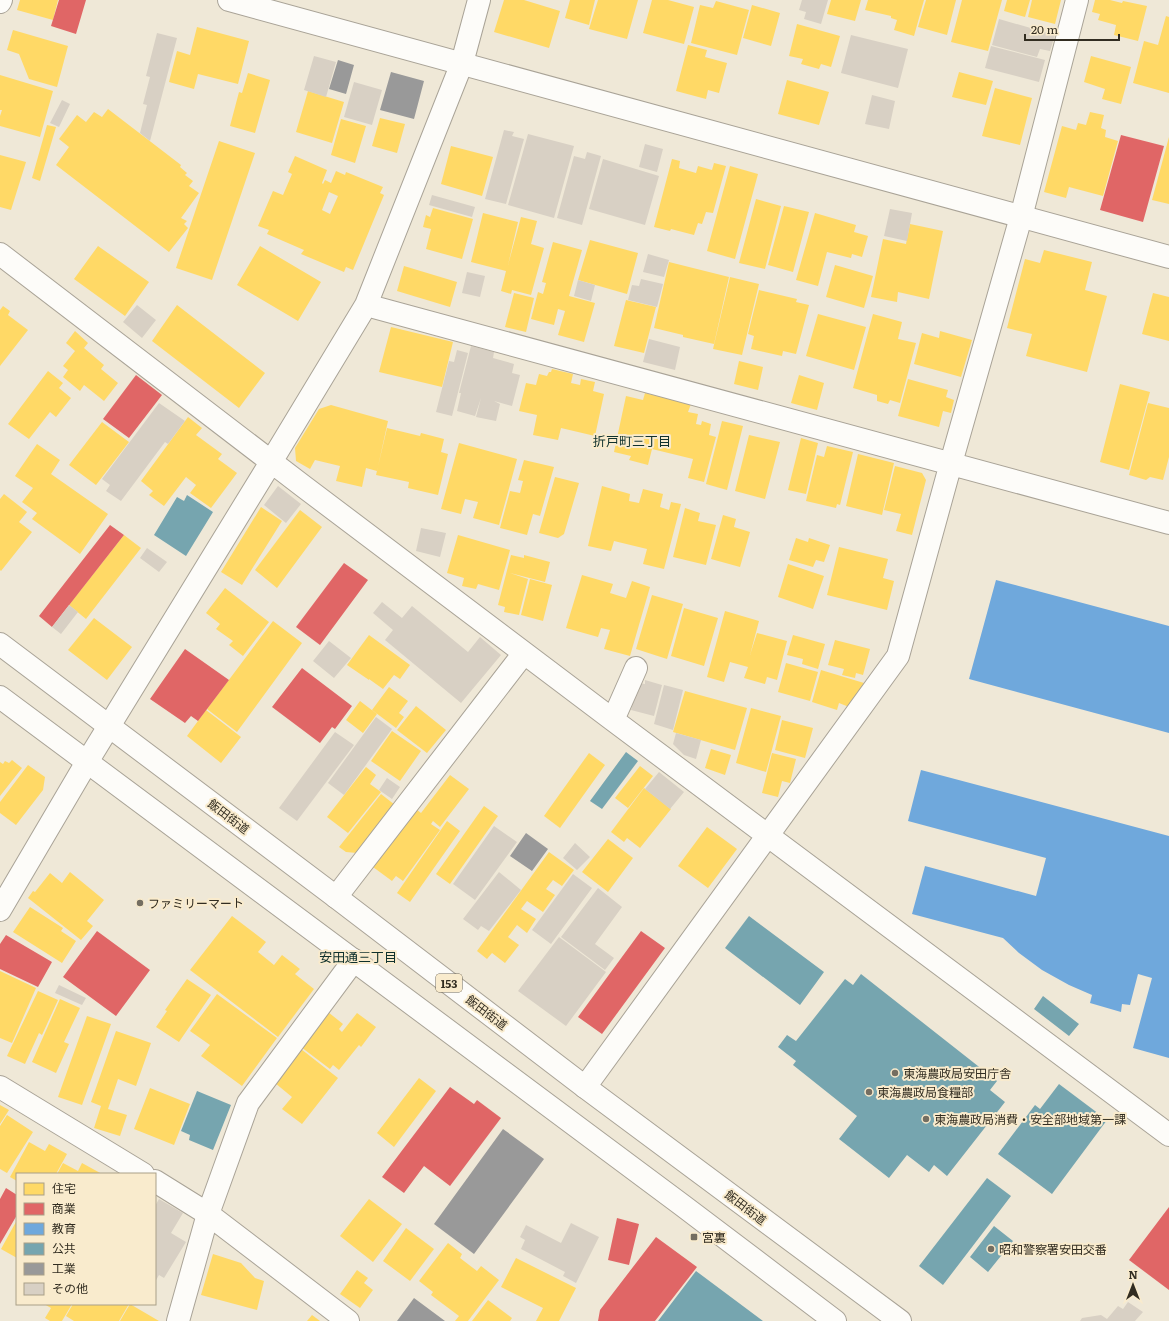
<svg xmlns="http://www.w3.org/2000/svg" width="1169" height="1321" font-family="Literata,'Noto Sans JP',serif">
	<rect width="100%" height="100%" fill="#efe8d7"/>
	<path fill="#ffd966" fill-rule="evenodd" d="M20 0H58L53 20 17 10Z
		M504 0H524L560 11 549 48 494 32Z
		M570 0H595L589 25 565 18Z
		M598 0H638L627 39 589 29Z
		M652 0H668L694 7 684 44 643 33Z
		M831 0H861L855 21 827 14Z
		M868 0H924L914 36 894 30 897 20 891 18V16L865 10Z
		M926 0H956L947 35 918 27Z
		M962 0H1002L988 51 951 42Z
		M1007 0H1030L1025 17 1004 11Z
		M1032 0H1061L1055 24 1028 17Z
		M1095 0H1110L1122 3 1123 1 1147 6 1138 41 1114 35 1116 25 1098 20 1100 14 1092 12Z
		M716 1 749 10 737 55 691 43 700 5 713 8Z
		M752 5 780 13 771 46 743 38Z
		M1166 16 1169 17V93L1133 83 1144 41 1158 45Z
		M797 24 840 36 831 67 821 64 819 69 801 64 803 59 789 56Z
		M197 27 249 41 238 84 198 74 194 89 169 82 177 51 190 55Z
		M13 30 68 46 57 87 29 79 19 54 7 50Z
		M688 45 707 50 705 57 727 63 719 93 708 90 706 99 676 91Z
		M1091 56 1131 67 1121 104 1102 99 1105 89 1084 82Z
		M959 72 993 81 986 105 952 97Z
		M248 73 270 80 255 133 230 126 239 92 242 93Z
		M0 75 53 91 40 137 0 126V116L2 110H0Z
		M787 80 829 92 819 125 778 114Z
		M995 88 1032 98 1020 145 982 136Z
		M308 91 344 102 332 143 296 132Z
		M108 109 181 165 180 167 187 173 185 175 193 181 189 186 199 193 181 218 187 221 184 224 188 228 169 252 56 165 69 147 59 139 77 115 86 122 94 112 102 117Z
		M1090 112 1104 115 1101 128 1106 130 1105 137 1118 141 1103 196 1069 187 1066 198 1044 192 1062 126 1076 130 1078 123 1086 125Z
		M380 118 405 124 397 153 372 146Z
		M341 119 366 126 355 163 331 155Z
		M47 125 56 127 40 181 32 178Z
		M1169 137V204L1152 200Z
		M219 141 255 153 212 280 176 268Z
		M451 146 493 157 482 196 441 184Z
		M0 155 26 162 11 210 0 207Z
		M295 156 327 170 322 183 323 184 325 180 331 183 336 171 345 175 346 172 383 187 380 193 384 195 353 270 346 267 344 272 301 254 304 250 267 234 269 230 258 226 273 191 283 195 292 174 288 172ZM329 192 338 196 330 214 322 210Z
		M672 159 680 161 679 168 696 173 698 166 712 170 714 163 726 166 713 213 706 212 702 224 698 223 694 235 671 229 670 231 654 227Z
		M730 166 758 174 735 259 707 251Z
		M756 199 781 206 765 269 739 263Z
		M784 206 809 212 793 272 768 265Z
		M433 208 473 219 462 259 426 249 431 229 423 227 426 215 430 217Z
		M483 213 518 222 508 265 521 217 537 221 531 244 544 248 531 295 512 290 511 294 501 291 506 271 471 262Z
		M815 213 856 225 854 232 868 236 862 257 852 254 851 258 827 252 818 286 796 280Z
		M910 224 943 231 929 299 898 292 897 302 871 297 883 239 906 244Z
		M590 240 638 253 627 294 578 280Z
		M553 242 582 250 569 296 595 303 584 342 558 335 565 311 558 309 554 325 531 319 538 292 543 294 546 283 542 282Z
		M98 246 149 282 125 316 74 279Z
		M260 246 321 282 298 321 237 285Z
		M1044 250 1092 262 1085 290 1107 296 1087 372 1026 356 1032 334 1007 328 1025 259 1040 263Z
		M669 262 729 277 714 344 683 337V335L654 328Z
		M835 265 873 276 864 308 826 297Z
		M404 266 457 282 450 307 397 291Z
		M730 277 759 284 742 355 713 349Z
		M759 290 797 299 796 302 809 305 796 354 783 351 782 356 751 349 754 336 748 334Z
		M514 293 534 298 526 332 505 327Z
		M1153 293 1169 297V341L1142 334Z
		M626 300 656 307 644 353 614 346Z
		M177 305 265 373 239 408 152 341Z
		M3 306 10 311 8 315 28 330 0 366V310Z
		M818 314 866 327 854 370 806 356Z
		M873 314 902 322 898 339 916 343 900 403 890 400 888 404 877 401V395L853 388Z
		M391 327 453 342 442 387 379 372Z
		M75 331 88 343 84 348 104 365 101 369 118 383 104 401 84 385 80 391 63 377 68 370 63 366 75 351 66 343Z
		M940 331 972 340 961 377 914 364 922 333 939 338Z
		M739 361 763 367 758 390 734 384Z
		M552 369 573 374 571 383 580 385 581 379 595 382 593 391 604 394 595 436 561 428 558 440 533 435 537 415 519 411 526 383 536 385 539 374 547 376 549 372H551Z
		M48 371 63 383 59 388 71 398 56 417 50 412 29 439 8 424Z
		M799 375 824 383 817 410 791 403Z
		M908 379 948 390 946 397 954 400 951 413 943 411 939 427 898 416Z
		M1120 384 1150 392 1129 470 1100 462Z
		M645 393 691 404 688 412 698 414 696 424 701 425 702 421 711 424 709 435 716 437 704 482 688 478 693 459 652 449 648 465 629 460 631 456 614 452 626 396 643 400Z
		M1148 403 1169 408V457L1163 480 1150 477 1146 480 1129 475Z
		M331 405 388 421 377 471 366 468 362 487 336 481 340 466 315 460 310 469 296 461 295 448 319 409Z
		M188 417 202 428 196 435 222 454 218 459 237 473 211 508 190 493 196 485 186 477 164 506 149 495 153 491 141 481Z
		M722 421 743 426 727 490 706 484Z
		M102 422 129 442 96 485 69 465Z
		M387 428 420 436 421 433 444 439 441 452 448 454 438 495 408 488 409 482 376 475Z
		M749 435 780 442 765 499 735 491Z
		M801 438 818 443 806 494 788 490Z
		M459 443 517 459 499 525 473 518 478 502 465 499 461 514 441 509Z
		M37 444 60 460 51 474 108 514 80 554 32 519 37 513 22 502 33 488 15 476Z
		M827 446 853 452 840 505 837 504 836 508 806 501 817 455 824 457Z
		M858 454 894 463 882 515 846 506Z
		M524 460 554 467 540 516 533 514 527 535 500 528 510 491 520 493 523 481 518 480Z
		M895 466 922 473 926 480 912 535 896 531 901 514 884 510Z
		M555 477 579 483 564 534 558 538 539 533Z
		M602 486 630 494 629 501 639 503 643 489 663 494 660 507 669 510 671 502 681 504 664 569 643 564 647 549 614 541 611 551 588 546Z
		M4 494 27 512 19 522 32 532 1 571 0 570V499Z
		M261 507 282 521 242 585 221 572Z
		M685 508 700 513 698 521 716 525 706 565 673 557Z
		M300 510 322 527 277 588 255 570Z
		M723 515 736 519 734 527 750 532 740 567 711 559Z
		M124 535 141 548 86 619 69 605Z
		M458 535 510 550 499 590 478 584 476 589 462 586 464 578 447 573Z
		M796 538 808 542 809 538 830 545 824 562 816 560 813 567 789 560Z
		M839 547 888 559 883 578 894 581 887 610 827 595Z
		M511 555 524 558V555L550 562 545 582 510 573 528 579 519 615 504 612 505 607 498 605Z
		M788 564 824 576 813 609 778 597Z
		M582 575 613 584 610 593 626 598 632 581 650 587 630 656 604 649 610 630 601 628 598 637 566 628Z
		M530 579 552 585 543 621 521 615Z
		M225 588 269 622 243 656 229 645 233 641 216 629 220 624 206 613Z
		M652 595 683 604 667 659 636 649Z
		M684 608 718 618 704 666 671 656Z
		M725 611 759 621 750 655 757 633 787 641 777 680 767 677 765 684 744 678 748 667 730 662 724 682 707 677Z
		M94 618 132 647 107 680 68 650Z
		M273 621 302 643 237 732 207 709Z
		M369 635 410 665 400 679 394 675 383 689 369 679V680L347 665Z
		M793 635 825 644 818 669 802 664 803 659 787 655Z
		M835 640 870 649 863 675 856 673 855 678 842 675 844 669 828 665Z
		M786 663 818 672 810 701 778 692Z
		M821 670 864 683 849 707 839 703 837 710 812 702Z
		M389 687 408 701 399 713 404 717 396 728 372 710Z
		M685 691 747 708 735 750 673 732Z
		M360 701 377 714 363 733 346 720Z
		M416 706 446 730 427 753 397 730Z
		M751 708 781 716 766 772 736 763Z
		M206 710 241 737 221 763 187 736Z
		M782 720 813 728 805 758 775 750Z
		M392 731 421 751 400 781 371 761Z
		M711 749 731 755 725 775 705 768Z
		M589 753 605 765 560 828 544 816Z
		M772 753 796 759 790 783 782 781 778 797 762 793Z
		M12 760 22 768 0 796V762L3 764 5 761 9 763Z
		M28 765 45 777 43 790 16 825 0 813V802Z
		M640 766 653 776 628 808 615 798Z
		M366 767 376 775 370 784 381 792 348 833 327 817Z
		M450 775 469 789 440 827 433 821 431 824 440 830 403 881 396 876 392 881 373 867 416 809 421 813Z
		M644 788 671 809 640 848 627 838 624 842 611 832Z
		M381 794 395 805 357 853 346 852 339 847Z
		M484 806 498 816 450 884 436 874Z
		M447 821 460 831 410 902 397 893Z
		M707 827 737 849 708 888 678 866Z
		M608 839 633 858 608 892 582 872Z
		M549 852 574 870 562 886 553 880 546 889 555 895 543 912 527 901 521 909 536 919 527 933 517 925 508 937 519 945 505 963 492 953 487 959 477 951Z
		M70 872 104 900 87 921 93 926 81 940 28 898 33 891 35 892 50 873 62 883Z
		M30 907 63 928 61 931 76 941 62 963 13 932Z
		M232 916 266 942 258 952 274 965 282 955 300 969 295 974 314 989 278 1037 190 970Z
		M0 971 36 988 12 1043 0 1038Z
		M187 979 211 995 179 1042 156 1027 167 1011 165 1010Z
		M38 991 58 1000 42 1035 39 1033 25 1064 7 1056Z
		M217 994 277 1038 242 1086 201 1056 210 1045 190 1031Z
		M60 999 80 1008 64 1042 69 1044 56 1073 32 1062Z
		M328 1012 343 1024 339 1029 342 1032 357 1013 376 1027 361 1047 359 1045 339 1070 333 1065 330 1069 301 1047Z
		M87 1016 111 1024 82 1105 58 1097Z
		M116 1031 151 1043 136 1086 118 1079 108 1109 127 1115 120 1136 94 1128 101 1106 91 1102Z
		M301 1049 338 1078 302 1124 282 1109 292 1097 275 1083Z
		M419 1078 436 1091 394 1147 377 1133Z
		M150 1088 190 1104 174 1145 134 1129Z
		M0 1105 9 1110 0 1124Z
		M7 1115 33 1132 7 1173 0 1169V1126Z
		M29 1142 45 1151 49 1144 67 1154 56 1174H17V1181L10 1177Z
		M63 1163 78 1171 82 1163 102 1174H57Z
		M369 1199 402 1224 373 1262 340 1236Z
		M17 1220V1258L1 1249Z
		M406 1228 434 1249 410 1281 383 1261Z
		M448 1243 462 1254 460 1258 477 1271 481 1266 499 1280 468 1321H455L459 1316 431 1295 433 1292 419 1281Z
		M213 1254 241 1263 255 1278 264 1281 257 1310 201 1295Z
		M516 1258 576 1288 559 1321H536L543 1308 501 1287Z
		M357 1270 368 1278 364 1283 373 1290 360 1308 340 1294Z
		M488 1300 512 1318 510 1321H472Z
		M44 1304H72L62 1321H50L45 1318 51 1308Z
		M73 1304H129L119 1321H74L66 1316Z
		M130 1304 159 1321H120Z
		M312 1315 320 1321H307Z"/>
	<path fill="#e06666" d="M59 0H86L76 34 51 26Z
		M1121 135 1164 146 1143 222 1100 210Z
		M136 375 162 395 129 438 103 419Z
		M110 525 124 535 52 627 39 616Z
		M344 563 368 580 320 645 296 627Z
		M185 649 229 680 198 721 191 716 185 723 150 699Z
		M302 668 352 706 335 729 332 727 320 743 272 707Z
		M97 931 150 970 116 1016 63 977Z
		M641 931 665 948 602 1034 578 1017Z
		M6 935 52 962 38 987 0 969V944Z
		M450 1087 474 1104 477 1100 501 1118 450 1186 424 1166 404 1193 382 1177Z
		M6 1188 17 1195V1215L0 1244V1199Z
		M1169 1207V1290L1129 1260Z
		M617 1218 639 1224 629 1265 608 1260Z
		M656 1237 697 1267 655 1321H598L600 1310Z"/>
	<path fill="#6fa8dc" d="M996 580 1169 626V733L969 679Z
		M921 770 1169 836V1058L1133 1048 1152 978 1138 974 1130 1005 1122 1004 1121 1012 1090 1003 1092 995 1069 985 1042 970 1019 953 1003 938 912 914 925 866 1036 896 1046 858 908 821Z"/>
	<path fill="#76a5af" d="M187 495 213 512 186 556 154 535 177 497 184 501Z
		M626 752 638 761 602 809 590 801Z
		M749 916 824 972 800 1005 725 948Z
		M861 974 997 1081 990 1090 1005 1102 947 1176 934 1165 929 1172 907 1155 889 1178 839 1139 857 1116 793 1065 796 1061 778 1047 787 1035 796 1041 845 979 853 985Z
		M1043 996 1079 1024 1069 1036 1034 1009Z
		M1059 1084 1107 1120 1052 1194 998 1154 1035 1105 1040 1109Z
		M197 1091 231 1105 213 1150 189 1140 190 1135 181 1131Z
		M987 1178 1011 1196 943 1285 919 1266Z
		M994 1226 1013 1241 988 1272 970 1257Z
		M696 1271 763 1321H658Z"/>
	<path fill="#999" d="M338 60 354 65 346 94 329 89Z
		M391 72 424 81 414 119 380 110Z
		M526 833 548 849 532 871 510 856Z
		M503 1129 544 1159 474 1254 434 1224Z
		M414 1298 445 1321H397Z"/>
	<path fill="#d8d0c4" d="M802 0H828L821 24 804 19 806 12 799 10Z
		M999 19 1055 35 1050 51 1040 49 1037 57 992 45Z
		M157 33 177 38 150 141 140 133 147 105 143 104 150 77 146 76Z
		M851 35 908 49 898 88 841 73Z
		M991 46 1045 60 1039 82 985 68Z
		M314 56 336 62 326 97 304 90Z
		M354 82 382 90 372 125 344 117Z
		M872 95 895 101 889 129 865 124Z
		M62 100 70 104 59 127 50 123Z
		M504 130 514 132 512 136 524 139 506 204 485 199Z
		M528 134 574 146 554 218 508 205Z
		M645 144 663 149 657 172 639 167Z
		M587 152 601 156 582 225 557 218 574 156 585 159Z
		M603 159 659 176 645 225 589 209Z
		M432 195 475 207 472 217 429 205Z
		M890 209 912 213 907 241 884 236Z
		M648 254 669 260 664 277 643 272Z
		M467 272 485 276 480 297 462 293Z
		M641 279 663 284 657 307 628 300 632 285 639 286Z
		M578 280 595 285 591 301 574 296Z
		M137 305 156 320 142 338 123 322Z
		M649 339 680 347 675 370 643 362Z
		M471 346 494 352 493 358 514 364 512 373 520 375 512 406 494 401 500 404 496 421 476 417 481 398 475 416 457 411 461 393H459Z
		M457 350 468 353 452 416 436 412 449 361 454 362Z
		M159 403 185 421 168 444 165 442 121 501 106 491 110 485 102 479Z
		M278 486 301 504 286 523 264 505Z
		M421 528 446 533 440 557 416 551Z
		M147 548 167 562 159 572 140 558Z
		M382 602 402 618 412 606 468 652 480 637 501 655 461 703 385 640 393 630 373 613Z
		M69 605 78 612 61 634 52 627Z
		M329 641 351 658 334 678 313 661Z
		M645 680 662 685 654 716 631 710 638 683 645 684Z
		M664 685 683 690 673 730 654 724Z
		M376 717 392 729 344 795 328 783Z
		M335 732 354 745 297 821 279 808Z
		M676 733 701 740 696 759 684 755 673 744Z
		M659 772 684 792 670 809 645 789Z
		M387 778 400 787 392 799 379 790Z
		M494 826 517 842 475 900 453 884Z
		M575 843 590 857 577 870 563 858Z
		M499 872 521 890 489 931 481 926 478 930 463 919Z
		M573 874 592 888 551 944 532 930Z
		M598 888 622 907 595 944 614 958 605 970 561 937Z
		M559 937 606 972 566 1026 518 991Z
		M59 985 86 998 82 1005 55 993Z
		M159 1199 183 1213 171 1233 186 1242 164 1278 159 1275 155 1282V1206Z
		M571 1223 599 1237 576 1283 563 1276 565 1272 521 1249 525 1240 520 1237 526 1225 561 1243Z
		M1128 1302 1143 1312 1135 1321H1080L1082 1318 1101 1315 1107 1319 1118 1306 1123 1309Z"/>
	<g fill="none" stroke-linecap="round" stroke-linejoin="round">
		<g stroke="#a9a397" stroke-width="24">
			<path id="minor" d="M0 2 1 0
				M0 254 303 486 613 720 1169 1135
				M366 305 1169 523
				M613 720 636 668
				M336 897 524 653
				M0 910 87 762 271 462 366 305 462 63 479 0
				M0 1087 143 1174
				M585 1087 898 656 951 463 1021 217 1077 0
				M155 1181 208 1214 348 1321
				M178 1321 208 1214 248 1103 354 960"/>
		</g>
		<g stroke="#a9a397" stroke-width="24">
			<path id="tertiary" d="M229 0 1169 257"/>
		</g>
		<g stroke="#a9a397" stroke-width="24">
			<path id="trunk" d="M0 644 336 897 585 1087 900 1321
				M0 697 682 1205 835 1321"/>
		</g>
		<use href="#minor" stroke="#fdfcf9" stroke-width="22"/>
		<use href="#tertiary" stroke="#fdfcf9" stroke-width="22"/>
		<use href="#trunk" stroke="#fdfcf9" stroke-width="22"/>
	</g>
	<g fill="#746e61" stroke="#f9ebcd" stroke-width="1.5">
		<circle cx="140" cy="903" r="4"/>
		<circle cx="895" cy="1073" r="4"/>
		<circle cx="869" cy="1092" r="4"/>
		<circle cx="926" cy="1119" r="4"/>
		<rect x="690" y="1233" width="8" height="8" rx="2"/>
		<circle cx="991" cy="1249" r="4"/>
	</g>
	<g text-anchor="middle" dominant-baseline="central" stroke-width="4" stroke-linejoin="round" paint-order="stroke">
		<rect fill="#f9ebcd" stroke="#6e6655" stroke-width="1" x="436" y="974" width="26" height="18" rx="3"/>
		<g font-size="11" font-weight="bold" fill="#322d21">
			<text x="449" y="983">153</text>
		</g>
		<g font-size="12" fill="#322d21" stroke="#f9ebcd">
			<text transform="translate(229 816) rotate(37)">飯田街道</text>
			<text transform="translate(487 1012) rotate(37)">飯田街道</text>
			<text transform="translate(746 1207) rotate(37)">飯田街道</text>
		</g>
		<g font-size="12" fill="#322d21" stroke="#f9ebcd" text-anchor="start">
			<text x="148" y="903">ファミリーマート</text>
			<text x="903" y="1073">東海農政局安田庁舎</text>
			<text x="877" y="1092">東海農政局食糧部</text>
			<text x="934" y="1119">東海農政局消費・安全部地域第一課</text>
			<text x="702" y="1237">宮裏</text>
			<text x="999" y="1249">昭和警察署安田交番</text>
		</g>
		<g font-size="13" fill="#0f312d" stroke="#f9ebcd">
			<text x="632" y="440">折戸町三丁目</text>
			<text x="358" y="956">安田通三丁目</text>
		</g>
	</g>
	<rect x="16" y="1173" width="140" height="132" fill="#f9ebcd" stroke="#a99f88"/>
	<rect x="24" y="1183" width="20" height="12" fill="#ffd966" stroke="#a99f88"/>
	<text x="52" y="1193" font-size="12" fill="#322d21">住宅</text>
	<rect x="24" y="1203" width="20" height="12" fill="#e06666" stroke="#a99f88"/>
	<text x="52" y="1213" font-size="12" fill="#322d21">商業</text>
	<rect x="24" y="1223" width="20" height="12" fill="#6fa8dc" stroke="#a99f88"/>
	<text x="52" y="1233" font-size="12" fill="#322d21">教育</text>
	<rect x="24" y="1243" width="20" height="12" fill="#76a5af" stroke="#a99f88"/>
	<text x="52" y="1253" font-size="12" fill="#322d21">公共</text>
	<rect x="24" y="1263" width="20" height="12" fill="#999999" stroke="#a99f88"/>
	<text x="52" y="1273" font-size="12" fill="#322d21">工業</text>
	<rect x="24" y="1283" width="20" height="12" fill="#d8d0c4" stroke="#a99f88"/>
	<text x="52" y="1293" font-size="12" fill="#322d21">その他</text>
	<g transform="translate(1133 1285)" stroke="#f9ebcd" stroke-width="3" paint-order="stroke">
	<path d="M0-3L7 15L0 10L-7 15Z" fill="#322d21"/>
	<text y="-6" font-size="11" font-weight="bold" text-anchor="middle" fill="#322d21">N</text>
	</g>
	<path d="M1025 34v6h94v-6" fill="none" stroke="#322d21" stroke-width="2"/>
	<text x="1031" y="34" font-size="12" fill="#322d21" stroke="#f9ebcd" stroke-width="3" paint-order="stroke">20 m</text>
</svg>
